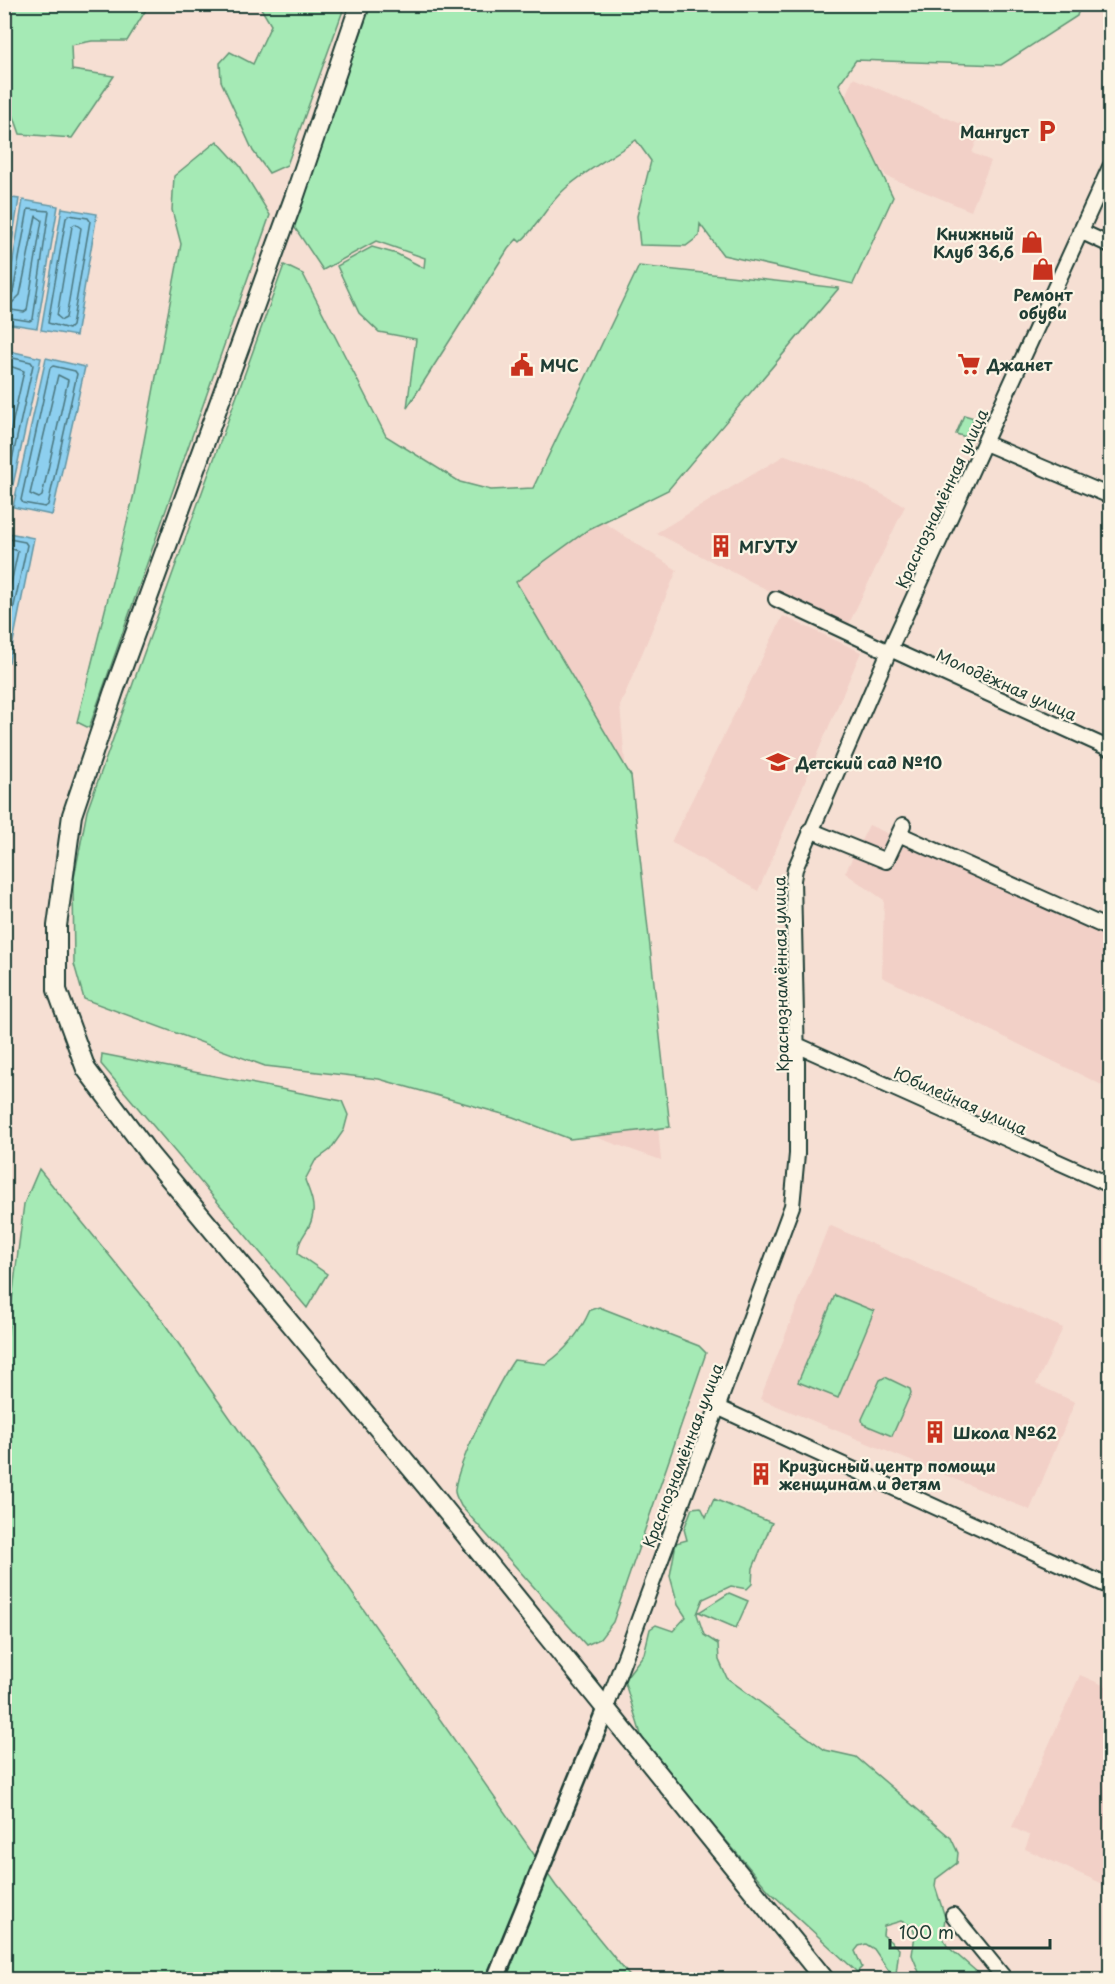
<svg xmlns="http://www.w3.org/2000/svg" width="1115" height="1984" font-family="'Playpen Sans',sans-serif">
	<rect width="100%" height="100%" fill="#f6dfd3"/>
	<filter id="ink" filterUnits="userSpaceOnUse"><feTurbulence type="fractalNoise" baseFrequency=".0167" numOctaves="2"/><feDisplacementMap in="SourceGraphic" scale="12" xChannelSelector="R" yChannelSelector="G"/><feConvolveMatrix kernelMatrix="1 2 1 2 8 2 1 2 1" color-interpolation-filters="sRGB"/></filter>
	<g filter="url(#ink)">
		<path fill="#f2d0c7" d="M853 78 980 132 972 153 991 161 971 211 886 176 841 106Z
			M785 455 854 480 905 506 846 630 656 533Z
			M588 512 677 570 620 706 661 1160 569 1128 355 662Z
			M783 616 861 652 758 891 671 842Z
			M869 825 1110 934V1089L882 977 884 900 845 873Z
			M829 1225 1063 1328 1036 1384 1075 1402 1030 1510 760 1399Z
			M1080 1675 1110 1688V1887L1025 1849 1030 1836 1012 1827Z"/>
		<path fill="#a5eab5" stroke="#629474" stroke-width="1.5" d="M4 5H149L127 41H92L71 45 72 70 114 76 72 138 20 134 12 111 5 107Z
			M259 5H345L287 165 269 173 253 151 221 81 220 63 230 52 253 64 271 25Z
			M371 5H1080L1077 16 1001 65 856 60 839 84 893 197 853 284 723 255 700 224 699 236 686 246 640 245 637 216 651 161 636 140C613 156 587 170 566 188 547 204 539 226 520 242L517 239 508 249 407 408 416 339 379 332 359 313 337 266 372 247 397 254 424 268 425 258 376 241 323 270 293 225Z
			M217 141 240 166 270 215 89 728 77 722 134 494 181 244 172 210 174 176Z
			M284 265 303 274 386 436 460 482 491 490 533 488 639 266 839 288 668 490 589 529 516 582 631 776 670 1127 570 1139 513 1117 379 1079 265 1066 84 999 74 964 73 883 87 811Z
			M964 415 974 418 966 437 956 434Z
			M102 1054 342 1101 348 1115 344 1130 330 1150 315 1161 305 1180C309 1191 316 1205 312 1218 309 1233 298 1236 298 1254L327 1274 307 1308 101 1064Z
			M39 1169 162 1320 556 1886 632 1979 5 1980 4 1363 24 1204Z
			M835 1295 874 1311 838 1398 798 1382Z
			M599 1307 699 1346 706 1353 613 1622 600 1639 586 1645 461 1506C459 1501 454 1495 455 1489 458 1462 498 1383 514 1360L546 1364C567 1350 580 1333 590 1310Z
			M885 1377 910 1389 911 1393 892 1436 863 1424 862 1419 880 1380Z
			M714 1499 772 1523 753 1568 752 1584 747 1589 731 1586 703 1599 697 1614 704 1635 718 1644 719 1660 727 1678 825 1750 856 1757 951 1838 958 1853 957 1863 936 1879 935 1886 945 1917 943 1937 947 1946 977 1972V1979H928L921 1977 912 1955 915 1935 912 1926 901 1921 884 1926 883 1935 899 1949 896 1974H891L874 1949 866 1944 859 1946 855 1951 862 1967 857 1972 769 1891 650 1751 643 1741 624 1680 644 1654 650 1629 656 1625 673 1631 686 1617 678 1605 670 1576 676 1543 687 1540 684 1529 692 1508 701 1507 706 1517Z
			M729 1593 748 1601 736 1628 699 1612Z"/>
		<path fill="#8dcfef" stroke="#6195a4" stroke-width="1.5" d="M5 197 19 199 5 285 4 197Z
			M23 200 58 206 37 328 5 323V308Z
			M62 208 97 214 76 336 41 330Z
			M5 350 41 358 8 507 4 506Z
			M46 358 85 367 52 515 13 507Z
			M4 532 34 538 9 662 4 661Z"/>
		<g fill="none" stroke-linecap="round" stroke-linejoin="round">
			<path stroke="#4b777f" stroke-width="1.5" d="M69 215 88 218 90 221 72 326 69 329 48 323 66 218Z
				M36 216 42 220 27 310 24 312 11 310 9 306 20 295Z
				M75 224 81 228 66 318 62 320 57 316 72 226Z
				M4 298 10 297 13 292 28 209 49 211 33 319 30 321 4 317
				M4 356 31 362 33 365 4 496
				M4 364 24 371 4 461
				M53 366 75 371 77 374 48 505 45 507 23 503 21 500 50 368Z
				M58 375 68 380 42 496 39 498 30 494Z
				M4 538 25 542 27 545 4 653
				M4 546 18 551 4 616"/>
			<g stroke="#1f3d34" stroke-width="18">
				<path id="minor" d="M1080 231 1110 245
					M985 443 1110 496
					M776 599 889 652
					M890 649 1110 749
					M810 830 886 861 903 825
					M899 834 1110 929
					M797 1045 1110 1185
					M717 1407 1110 1587
					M606 1708 792 1206 797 1154V1063L793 880 795 869 890 649 1110 167
					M953 1915 1006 1980"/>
			</g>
			<g stroke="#1f3d34" stroke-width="21">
				<path id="tertiary" d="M495 1980 606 1708"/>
			</g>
			<g stroke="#1f3d34" stroke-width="22">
				<path id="secondary" d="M360 4 294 198 114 691 72 815 57 926V990L86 1069 150 1155 426 1486 825 1980"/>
			</g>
			<use href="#minor" stroke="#fcf5e5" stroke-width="14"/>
			<use href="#tertiary" stroke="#fcf5e5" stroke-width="16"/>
			<use href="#secondary" stroke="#fcf5e5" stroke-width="18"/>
		</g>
	</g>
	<defs>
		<g id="parking-bare" transform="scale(1.8)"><path d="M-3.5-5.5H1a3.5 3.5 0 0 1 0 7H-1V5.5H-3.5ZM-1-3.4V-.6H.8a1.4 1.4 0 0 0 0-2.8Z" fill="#c8321e" stroke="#fcf5e5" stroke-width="2.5" paint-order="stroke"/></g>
		<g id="shop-bare" transform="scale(1.8)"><path d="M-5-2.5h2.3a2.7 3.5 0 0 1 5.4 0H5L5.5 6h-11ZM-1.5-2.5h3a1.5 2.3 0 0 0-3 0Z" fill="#c8321e" stroke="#fcf5e5" stroke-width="2.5" paint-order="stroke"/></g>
		<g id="supermarket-bare" transform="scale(1.8)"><path d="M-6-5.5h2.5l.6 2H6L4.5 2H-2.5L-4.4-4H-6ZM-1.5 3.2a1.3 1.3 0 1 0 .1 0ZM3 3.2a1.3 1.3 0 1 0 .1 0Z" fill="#c8321e" stroke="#fcf5e5" stroke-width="2.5" paint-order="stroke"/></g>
		<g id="civic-bare" transform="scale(1.8)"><path d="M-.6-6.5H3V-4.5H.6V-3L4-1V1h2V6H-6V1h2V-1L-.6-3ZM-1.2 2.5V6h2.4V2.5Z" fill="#c8321e" stroke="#fcf5e5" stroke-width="2.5" paint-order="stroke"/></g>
		<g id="building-bare" transform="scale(1.8)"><path d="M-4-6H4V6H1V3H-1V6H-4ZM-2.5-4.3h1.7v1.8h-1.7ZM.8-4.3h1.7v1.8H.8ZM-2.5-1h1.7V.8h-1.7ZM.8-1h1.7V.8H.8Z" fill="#c8321e" stroke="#fcf5e5" stroke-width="2.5" paint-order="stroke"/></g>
		<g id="school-bare" transform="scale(1.8)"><path d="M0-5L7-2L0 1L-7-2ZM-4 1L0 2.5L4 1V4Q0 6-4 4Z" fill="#c8321e" stroke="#fcf5e5" stroke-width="2.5" paint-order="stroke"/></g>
	</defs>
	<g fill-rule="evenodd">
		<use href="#parking-bare" x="1047" y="131"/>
		<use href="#shop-bare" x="1032" y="242"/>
		<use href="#shop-bare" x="1043" y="269"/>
		<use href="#supermarket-bare" x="969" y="364"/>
		<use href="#civic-bare" x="522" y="365"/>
		<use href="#building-bare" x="721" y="546"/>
		<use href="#school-bare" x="778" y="762"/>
		<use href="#building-bare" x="935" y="1432"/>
		<use href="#building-bare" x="761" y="1474"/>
	</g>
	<g text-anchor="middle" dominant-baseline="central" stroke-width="4.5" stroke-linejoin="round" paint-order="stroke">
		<g font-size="16" font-weight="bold" fill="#1f3d34" stroke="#fcf5e5" text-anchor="start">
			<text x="1029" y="131" text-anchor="end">Мангуст</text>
			<text x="1014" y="233" text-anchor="end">Книжный<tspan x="1014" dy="18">Клуб 36,6</tspan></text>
			<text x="1043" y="294" text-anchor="middle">Ремонт<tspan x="1043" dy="18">обуви</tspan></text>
			<text x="987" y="364">Джанет</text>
			<text x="540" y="365">МЧС</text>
			<text x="739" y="546">МГУТУ</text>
			<text x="796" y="762">Детский сад №10</text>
			<text x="953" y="1432">Школа №62</text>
			<text x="779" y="1465">Кризисный центр помощи<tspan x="779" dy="18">женщинам и детям</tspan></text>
		</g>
		<g font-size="16" fill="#1f3d34" stroke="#fcf5e5">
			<text transform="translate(941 498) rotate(-65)">Краснознамённая улица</text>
			<text transform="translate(1007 684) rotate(24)">Молодёжная улица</text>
			<text transform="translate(780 974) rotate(-91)">Краснознамённая улица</text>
			<text transform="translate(961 1100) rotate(24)">Юбилейная улица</text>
			<text transform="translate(682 1455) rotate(-69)">Краснознамённая улица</text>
		</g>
	</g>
	<rect width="1115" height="1984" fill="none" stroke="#fcf5e5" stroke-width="24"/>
	<rect x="12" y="12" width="1091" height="1960" fill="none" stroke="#1f3d34" stroke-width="2" filter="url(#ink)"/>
	<path d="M890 1939v9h160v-9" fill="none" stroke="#1f3d34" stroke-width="3"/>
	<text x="899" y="1939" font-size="18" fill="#1f3d34" stroke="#fcf5e5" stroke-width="4.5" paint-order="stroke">100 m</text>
</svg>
